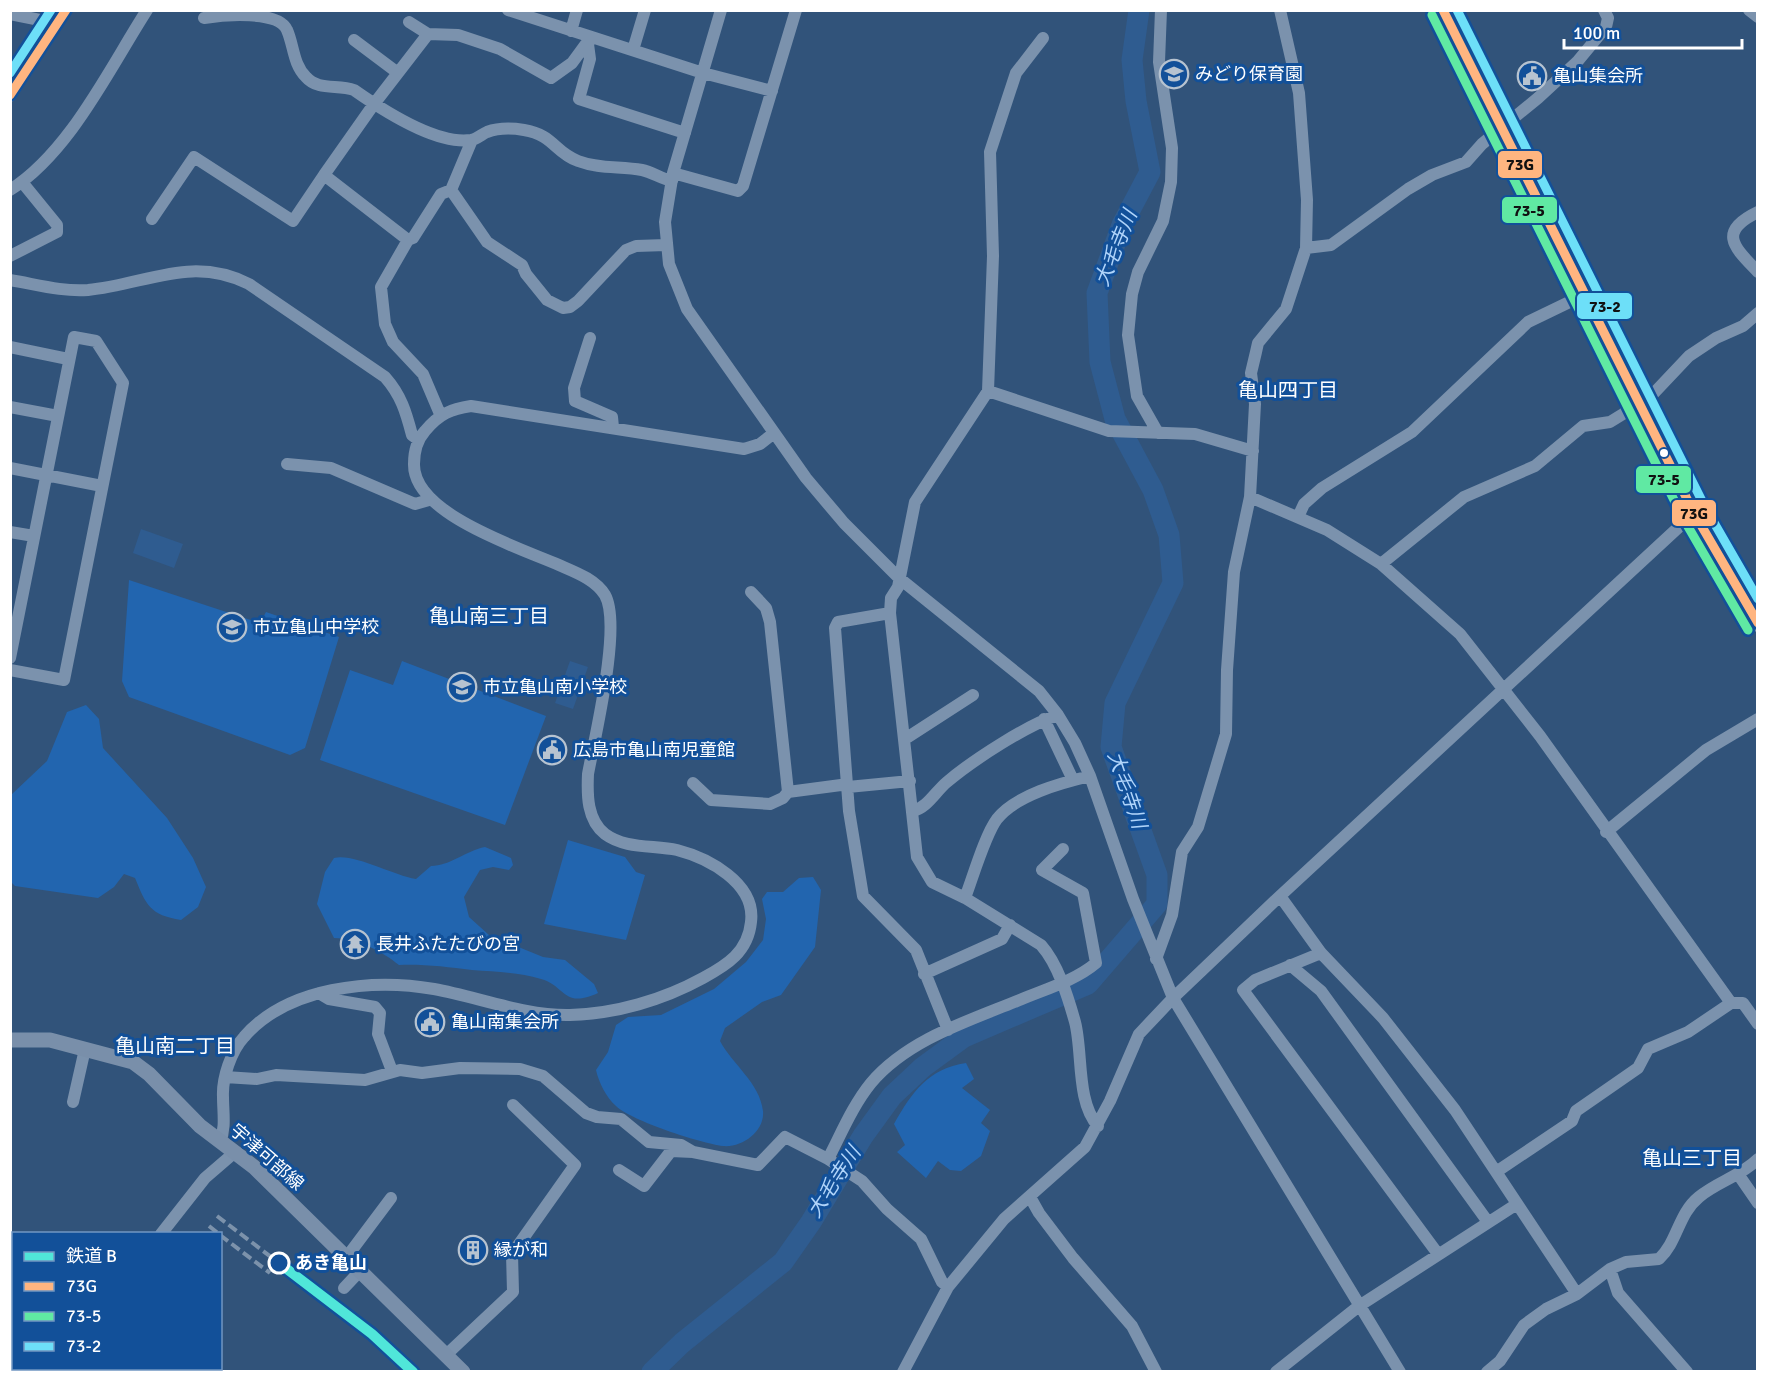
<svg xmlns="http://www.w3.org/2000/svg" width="1768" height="1382" font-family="Signika,'Noto Sans JP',sans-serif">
	<rect width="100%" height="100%" fill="#31537a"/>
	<path fill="#2265af" d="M129 580 260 623 266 612 339 637 305 748 290 755 129 697 122 681Z
		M402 661 546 716 505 825 320 760 350 670 393 685Z
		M86 705 99 719 103 748 167 818 193 858 206 887 198 907 181 920C150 915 146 905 135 878L124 874 114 887 98 898 15 886 11 882V795L47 761 67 712Z
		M568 840 625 857 636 872 645 875 626 940 544 924Z
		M485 847 511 858 513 865 509 870 493 867 480 870 464 897 469 917 489 935 543 957 565 960 594 984 598 993C563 1009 566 986 541 979 518 972 496 972 472 970 447 967 424 964 399 965 382 951 356 938 334 938L317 904 325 872 334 858C354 853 392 875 416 879L431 866C450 866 465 851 485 847Z
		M813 877 821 890 815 947 781 995 762 1002 725 1028 720 1041C732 1064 760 1083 763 1111 765 1131 742 1148 723 1146 700 1143 632 1121 616 1106 606 1097 599 1083 596 1070L608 1052 616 1025 628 1017 661 1015 714 989 746 962 763 940 766 919 762 899 767 892H783L799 878Z
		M966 1063 974 1079 962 1088 990 1110 981 1123 990 1131 981 1156 961 1171 950 1170 938 1161 926 1178 897 1152 905 1145 894 1124C912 1092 928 1069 966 1063Z"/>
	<path fill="#2f5c90" d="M141 529 183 544 174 568 133 553Z
		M570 661 588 667 573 709 555 703Z"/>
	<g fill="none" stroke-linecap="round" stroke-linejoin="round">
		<path stroke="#2f5c90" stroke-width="21" d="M652 1372 682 1343 783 1262 811 1222 863 1136 892 1096 923 1067 964 1037 1088 984 1157 904V875L1111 747 1115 703 1173 583 1169 535 1153 490 1115 419 1100 362 1097 293 1122 225 1150 172 1136 101 1132 60 1139 10"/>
		<path stroke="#7b92ad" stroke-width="12" d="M508 10 703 73 772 91
			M721 10 673 173 665 222 669 264 687 309 806 478 844 523 899 578 1039 691 1058 715 1075 743 1090 776 1133 899 1173 998 1400 1372
			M1749 10 1758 17
			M10 14 45 21 55 27
			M204 18C223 15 279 10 287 30 294 46 293 64 306 77 318 91 338 84 354 90 381 109 436 145 471 140 477 139 482 134 487 132 498 128 512 128 524 130 554 135 554 152 578 161 599 169 621 166 642 170 652 172 662 179 672 181
			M409 22 428 34 458 35 500 49 551 78 572 63 591 37
			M571 31 577 10
			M428 34 374 104 324 175 408 240 381 287 385 324 393 342 423 374 440 414
			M1043 38 1016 73 990 152 993 256 988 391 915 502 898 587 891 598 890 613 917 857 932 882 965 898 1041 945C1058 964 1068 997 1075 1022 1083 1052 1076 1102 1098 1126
			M354 40 398 73
			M588 44 590 59 579 99 685 133
			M633 50 645 10
			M10 96 66 10
			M673 173 738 191 743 186 796 10
			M10 190C70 152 109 69 147 10
			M451 190 472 140
			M1758 212C1716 232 1735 248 1758 272
			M152 219 194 157 293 221 324 175
			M408 240 413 238 441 194 451 190 487 242 522 265 526 274 547 300 563 308 570 307 578 301 626 250 636 246 666 245
			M1306 248 1331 245 1408 189 1432 175 1466 162 1482 144 1538 98 1577 62 1606 27 1608 18 1604 10
			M10 256 57 232V225L22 182
			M10 280C35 284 62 292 88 290 147 284 191 255 249 284L385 377C401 395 406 412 412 435L419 440
			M590 338 574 388 575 401 612 417 613 427
			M10 347 68 359
			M988 391 1109 431 1195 434 1253 451
			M10 407 58 416
			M1158 433 1137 396 1128 335 1132 294 1138 272 1163 221 1171 182 1172 148 1159 62 1161 10
			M287 464 331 468 415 504 429 500
			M10 468 102 486
			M1250 497 1327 530 1381 564 1460 634 1540 736 1731 1003
			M1298 517 1304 504 1322 488 1412 432 1528 322 1586 294
			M10 532 34 536
			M1381 564 1464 497 1535 466 1583 426 1610 422 1623 414 1654 393 1689 356 1716 338 1743 326 1758 313
			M890 613 838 622 835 628 849 811 863 896 916 950 948 1030
			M10 658 74 337 96 341 123 383 64 680 10 670
			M1044 719 1073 780
			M905 739 973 695
			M693 783 711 800 770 804 783 798 788 792 770 622 766 608 751 592
			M788 792 841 785 848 787 910 781
			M913 811C928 807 935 792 947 782 973 760 1027 725 1058 715
			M1606 832 1706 750 1758 719
			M1280 896 1321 953 1383 1018 1455 1110 1577 1294
			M965 898C973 877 985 835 997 819 1016 795 1061 783 1090 776
			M1321 953 1255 980 1243 990 1438 1254
			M1156 959 1172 915 1182 852 1198 827 1226 734 1227 670 1234 572 1250 497 1255 404 1251 373 1256 352 1258 343 1286 309 1306 248 1307 200 1299 93 1280 10
			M1290 965 1321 991 1488 1222
			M924 974 1002 939 1010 925
			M319 993 329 999 375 1007 380 1013 378 1034 392 1071
			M225 1077 257 1079 276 1075 365 1080 400 1070 422 1073 460 1068 520 1069 543 1076 586 1113 597 1117 621 1119 649 1142 681 1145 693 1152
			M73 1102 85 1049
			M220 1142C226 1127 223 1113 223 1097 222 1078 231 1051 244 1037 287 987 372 978 434 989 478 997 525 1016 570 1015 615 1014 663 1000 703 978 727 965 748 952 751 922 756 883 708 858 677 850 654 845 625 849 605 834 587 820 587 795 588 774 595 736 622 625 605 595 595 579 575 572 559 565 520 548 413 514 414 464 414 452 417 440 425 431 439 414 451 409 471 406L744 449 760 444 774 433
			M828 1159C841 1134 853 1105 871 1083 908 1039 971 1020 1022 999 1046 989 1076 980 1096 963L1083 893 1042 870 1063 849
			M619 1170 644 1186 671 1151 693 1152 758 1165 785 1137 828 1159 862 1181 887 1209 921 1239 942 1282 948 1287
			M1496 1172 1572 1121 1576 1111 1638 1068 1648 1049 1688 1032 1731 1003H1743L1758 1024
			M1738 1174 1758 1203
			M1030 1197 1039 1213 1073 1258 1132 1326 1156 1372
			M161 1234 205 1178 234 1153
			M346 1258 391 1198
			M1610 1269 1618 1293 1687 1372
			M344 1288 360 1271
			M10 1352 14 1353
			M446 1355 513 1292 512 1254 575 1165 513 1105
			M43 1368 49 1372
			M903 1372 948 1287 1004 1219 1085 1147 1110 1101 1139 1034 1173 998 1280 896 1694 513
			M1276 1372 1359 1306 1517 1204
			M1487 1372 1500 1361 1524 1325 1546 1309 1577 1294 1610 1269 1626 1262 1659 1259C1678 1241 1678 1214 1699 1197 1717 1182 1741 1176 1758 1159"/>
		<path stroke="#798faa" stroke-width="15" d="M10 1040H50L133 1062 149 1074 200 1126 254 1167 463 1372"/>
		<path stroke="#7c92ab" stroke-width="16" d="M1443 10 1694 513 1758 624"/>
		<path stroke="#7c92ab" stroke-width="4" stroke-dasharray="10 4.5" stroke-linecap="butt" d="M217 1216 279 1263
			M209 1226 219 1234
			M220 1235 270 1273"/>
		<g stroke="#125099" stroke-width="14">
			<path id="bus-1" d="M1443 10 1694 513 1758 623
				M10 95 66 10"/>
		</g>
		<g stroke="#125099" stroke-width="14">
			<path id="bus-2" d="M1432 15 1683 518 1748 630"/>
		</g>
		<g stroke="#125099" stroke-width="14">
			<path id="bus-3" d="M1457 10 1705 507 1758 599
				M10 73 51 10"/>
		</g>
		<use href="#bus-1" stroke="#ffb580" stroke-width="9"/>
		<use href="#bus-2" stroke="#60e9a3" stroke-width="9"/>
		<use href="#bus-3" stroke="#6ddff8" stroke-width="9"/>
		<g stroke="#125099" stroke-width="15">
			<path id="rail-1" d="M279 1263 372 1334 413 1372"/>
		</g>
		<use href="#rail-1" stroke="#50e6d9" stroke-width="10"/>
	</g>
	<defs>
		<g id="school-ring" transform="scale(1.5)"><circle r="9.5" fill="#125099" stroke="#b7c3d0" stroke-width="1.5"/><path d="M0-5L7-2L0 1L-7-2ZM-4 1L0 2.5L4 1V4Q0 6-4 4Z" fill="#b7c3d0"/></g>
		<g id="civic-ring" transform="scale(1.5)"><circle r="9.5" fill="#125099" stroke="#b7c3d0" stroke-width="1.5"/><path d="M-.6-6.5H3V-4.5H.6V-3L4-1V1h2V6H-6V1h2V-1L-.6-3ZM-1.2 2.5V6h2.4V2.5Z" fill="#b7c3d0"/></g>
		<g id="temple-ring" transform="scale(1.5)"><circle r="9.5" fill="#125099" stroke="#b7c3d0" stroke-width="1.5"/><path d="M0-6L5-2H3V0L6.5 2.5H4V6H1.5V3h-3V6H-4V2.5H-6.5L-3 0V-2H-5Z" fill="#b7c3d0"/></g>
		<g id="building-ring" transform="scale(1.5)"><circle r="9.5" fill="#125099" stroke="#b7c3d0" stroke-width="1.5"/><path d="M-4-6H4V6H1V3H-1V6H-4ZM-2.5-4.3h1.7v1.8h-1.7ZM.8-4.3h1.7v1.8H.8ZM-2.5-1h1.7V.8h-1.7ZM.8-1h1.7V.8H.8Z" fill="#b7c3d0"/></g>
	</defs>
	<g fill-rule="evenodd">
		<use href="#school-ring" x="1174" y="74"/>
		<use href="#civic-ring" x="1532" y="76"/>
		<use href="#school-ring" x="232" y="627"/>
		<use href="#school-ring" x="462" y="687"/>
		<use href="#civic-ring" x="552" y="750"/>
		<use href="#temple-ring" x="355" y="944"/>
		<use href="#civic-ring" x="430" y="1022"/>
		<use href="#building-ring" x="473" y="1250"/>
	</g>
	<circle fill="#fff" stroke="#125099" stroke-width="2" cx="1664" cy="453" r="5"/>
	<circle fill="#125099" stroke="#fff" stroke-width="3" cx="279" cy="1263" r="10"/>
	<g text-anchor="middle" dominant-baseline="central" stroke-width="6" stroke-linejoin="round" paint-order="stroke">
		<g font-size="18" fill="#fff" stroke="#125099" text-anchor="start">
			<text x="1195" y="74">みどり保育園</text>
			<text x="1553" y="76">亀山集会所</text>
			<text x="253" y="627">市立亀山中学校</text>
			<text x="483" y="687">市立亀山南小学校</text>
			<text x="573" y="750">広島市亀山南児童館</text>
			<text x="376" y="944">長井ふたたびの宮</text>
			<text x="451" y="1022">亀山南集会所</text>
			<text x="494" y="1250">縁が和</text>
		</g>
		<g font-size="18" fill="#fff" stroke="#125099">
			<text transform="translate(267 1157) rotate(41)">宇津可部線</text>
		</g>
		<g font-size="18" font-weight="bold" fill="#fff" stroke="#125099" text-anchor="start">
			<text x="295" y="1263">あき亀山</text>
		</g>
		<g font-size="20" font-style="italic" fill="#b0d4fa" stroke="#125099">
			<text transform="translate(1116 248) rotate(-68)">大毛寺川</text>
			<text transform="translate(1127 790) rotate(71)">大毛寺川</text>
			<text transform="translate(834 1182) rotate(-57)">大毛寺川</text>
		</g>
		<g font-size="20" fill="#fff" stroke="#125099">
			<text x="1288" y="390">亀山四丁目</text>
			<text x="489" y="616">亀山南三丁目</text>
			<text x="175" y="1046">亀山南二丁目</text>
			<text x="1692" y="1158">亀山三丁目</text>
		</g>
	</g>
	<g stroke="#125099" stroke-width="2">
		<rect x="1497" y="150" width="46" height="29" rx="6" fill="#ffb580"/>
		<rect x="1501" y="196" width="57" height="28" rx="6" fill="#60e9a3"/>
		<rect x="1576" y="292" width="57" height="28" rx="6" fill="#6ddff8"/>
		<rect x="1635" y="465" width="57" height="29" rx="6" fill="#60e9a3"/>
		<rect x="1671" y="499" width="46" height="28" rx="6" fill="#ffb580"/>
	</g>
	<g font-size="16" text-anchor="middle" font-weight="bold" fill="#111">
		<text x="1520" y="170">73G</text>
		<text x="1529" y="216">73-5</text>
		<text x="1605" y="312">73-2</text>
		<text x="1664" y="485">73-5</text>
		<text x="1694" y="519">73G</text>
	</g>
	<rect width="1768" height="1382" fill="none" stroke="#ffffff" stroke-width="24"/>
	<rect x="12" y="1232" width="210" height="138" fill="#125099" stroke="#7196c2" stroke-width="1.5"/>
	<rect x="24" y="1252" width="30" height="9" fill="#50e6d9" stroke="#7196c2" stroke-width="1.5"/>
	<text x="66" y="1262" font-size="18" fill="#ffffff">鉄道 B</text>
	<rect x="24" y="1282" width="30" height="9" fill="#ffb580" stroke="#7196c2" stroke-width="1.5"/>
	<text x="66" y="1292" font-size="18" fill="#ffffff">73G</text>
	<rect x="24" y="1312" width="30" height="9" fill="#60e9a3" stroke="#7196c2" stroke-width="1.5"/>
	<text x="66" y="1322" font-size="18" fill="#ffffff">73-5</text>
	<rect x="24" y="1342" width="30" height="9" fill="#6ddff8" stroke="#7196c2" stroke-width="1.5"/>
	<text x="66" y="1352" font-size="18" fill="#ffffff">73-2</text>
	<path d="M1564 39v9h178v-9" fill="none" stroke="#ffffff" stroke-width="3"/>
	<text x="1573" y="39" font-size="18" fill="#ffffff" stroke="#125099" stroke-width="4.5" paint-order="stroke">100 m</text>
</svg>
